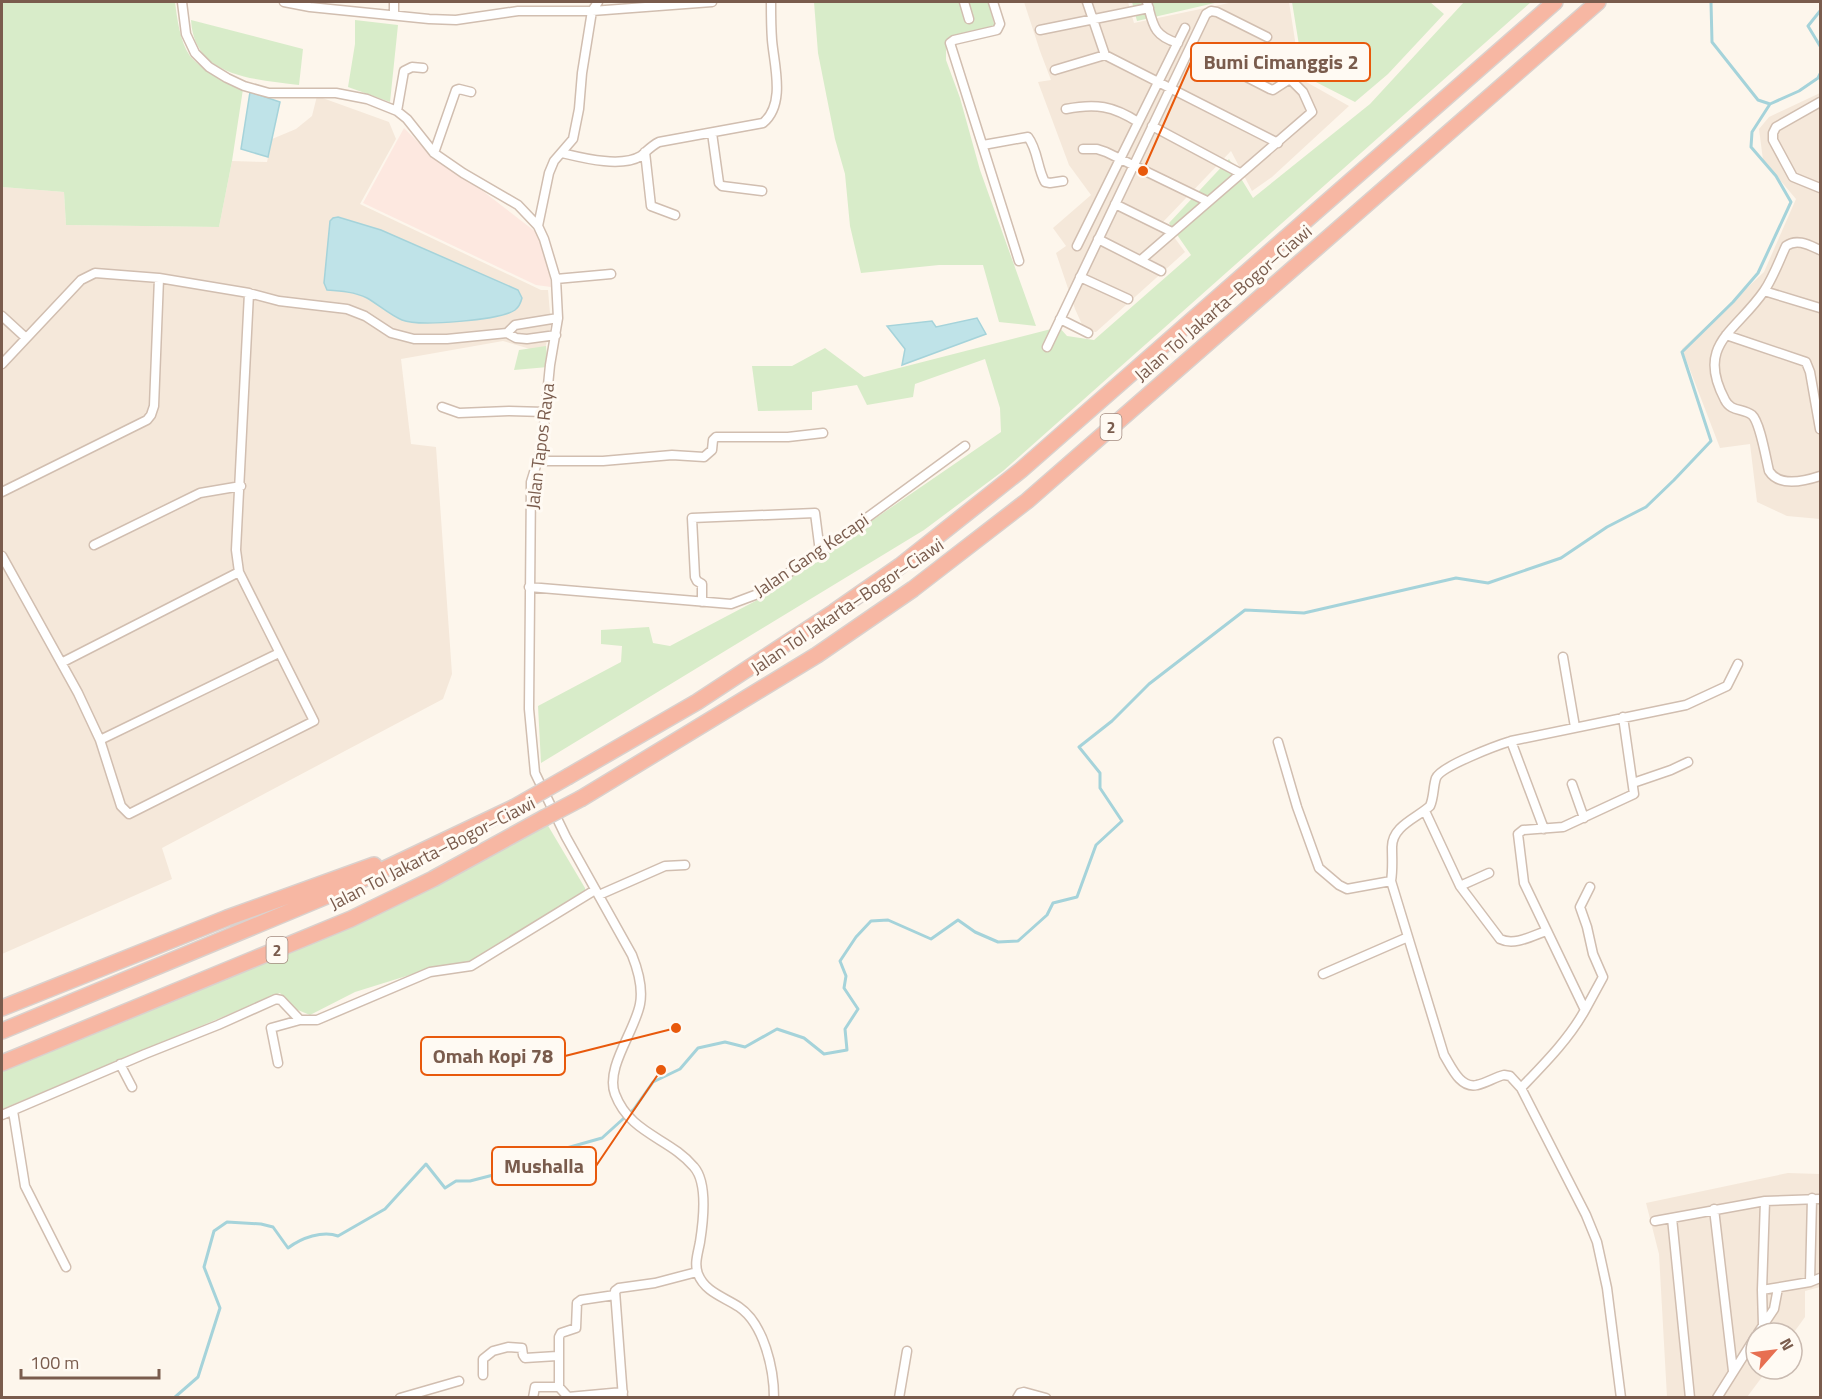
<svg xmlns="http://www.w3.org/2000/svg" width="1822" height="1399" font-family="'Titillium Web',sans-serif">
	<rect width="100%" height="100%" fill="#fdf6ec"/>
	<path fill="#f5e8da" d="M1024 2H1128L1134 23 1229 3 1289 2 1301 79 1349 106 1272 177 1252 191 1231 151 1163 222 1185 252 1096 332 1085 331 1075 309 1056 253 1066 246 1053 228 1091 195 1069 165 1038 82 1051 80 1040 51Z
		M1820 93V519L1787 516 1757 502 1750 444 1720 448 1682 349 1764 272 1796 199 1763 160 1759 129 1769 117Z
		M317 96 389 122 396 139 360 204 541 290H548L551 325 544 353 503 341 401 359 411 444 436 447 452 674 443 699 162 848 172 879 2 954V187L64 192 66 225 219 227 232 161 267 162 272 139 296 129 312 116Z
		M1788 1173 1820 1174V1287L1805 1291V1317L1792 1335V1333H1756V1369H1768L1747 1397H1667L1659 1254 1646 1203Z"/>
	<path fill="#fde8e0" d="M404 128 435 159 475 185 541 236 548 263 551 287 536 285 363 203Z"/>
	<path fill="#d8ecc9" d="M2 2H175C177 18 180 42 190 56 201 70 227 81 243 89L232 161 219 227 66 225 64 192 2 187Z
		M814 2 858 3 879 2H988L995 27 946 41V60L960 98 980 170 1036 326 999 322 983 265H939L861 273 850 226 845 174 835 139 818 53Z
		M1132 2H1219L1137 21Z
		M1292 2H1430L1444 14 1388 74 1355 102 1304 76Z
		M1464 2H1531L1003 471 924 530 541 763 538 706 621 662 622 646 601 644V630L649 627 653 643 670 646 765 596 768 592 1001 432 1000 408 985 359 915 384 913 397 867 405 857 385 812 392V410L758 411 752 366H792L825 348 864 377 1059 327 1067 336 1094 340 1191 255 1169 223 1229 159 1253 198 1370 104Z
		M191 20 303 49 299 85C255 79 194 78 191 20Z
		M355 20 398 25 390 102 348 87 355 44Z
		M546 346 548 367 514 370 519 350Z
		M547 824 585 888V894L471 964 433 968 400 978 355 992 310 1015 293 1008 280 993 2 1109V1063L351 919Z"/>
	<path fill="#bfe3e8" stroke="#a5d3da" stroke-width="1.5" d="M250 92 280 102 268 157 241 149Z
		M338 217 381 230 518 290 522 298C521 302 519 307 515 310 501 320 419 327 402 320 390 315 379 305 367 298 355 292 341 291 327 290L324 283 330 221 333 218Z
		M977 318 986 334 902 365 905 349 887 326 932 321 936 327Z"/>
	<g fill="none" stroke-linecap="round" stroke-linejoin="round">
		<path stroke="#a5d3da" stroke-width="3" d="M1711 2 1712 42 1758 100 1770 104
			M1820 11 1808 26 1820 46
			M174 1398 198 1377 220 1308 204 1267 214 1231 227 1222 261 1224 273 1227 288 1248C301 1238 323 1230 338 1236L385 1209 426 1164 445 1188 456 1181H470L501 1173 556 1151 602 1138 634 1109 653 1082 680 1069 698 1048 725 1042 745 1047 777 1029 804 1038 824 1054 847 1050 845 1029 858 1009 844 988 846 976 840 961 856 937 871 921 888 920 931 939 958 920 975 932 998 942 1018 941 1047 915 1053 903 1077 897 1096 845 1122 821 1100 788V773L1079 747 1112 721 1149 684 1245 610 1304 613 1456 578 1488 583 1561 558 1607 527 1646 507 1674 480 1711 441 1682 352 1733 302 1758 273 1791 202 1776 176 1751 147 1752 132 1770 104 1799 91 1818 78 1820 74"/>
		<g stroke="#d1beb0" stroke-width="11">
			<path id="minor" d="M182 2 186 34 195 53 209 67 227 78 244 86 269 93H336L367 99 397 111 407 119 434 153 463 173 518 205 538 226 544 239 556 279 558 318 550 365 542 446 531 482 529 709 535 773 566 837 632 955C638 970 643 988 640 1004 635 1031 605 1068 615 1094 630 1134 670 1138 694 1167 708 1183 703 1223 700 1242 698 1253 694 1264 698 1274 705 1292 724 1297 739 1307 764 1324 774 1369 774 1398
				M284 2 310 7 429 19 456 20 518 11H592L712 2
				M964 2 969 19
				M993 2 1000 24 997 30 954 40 950 43 951 46 1019 261
				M1087 2 1105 55 1278 143
				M1147 2C1153 24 1153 36 1178 43
				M394 14V2
				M1040 30 1149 8
				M1055 70 1105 55
				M1820 102 1776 127 1773 133V140L1793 177 1820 188
				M1066 109C1096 103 1113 106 1138 122
				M397 111 404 71 412 67 423 68
				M1152 126 1240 173
				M712 133 719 183 722 186 762 191
				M983 145 1028 137C1038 150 1037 168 1045 182L1050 183 1063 181
				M1083 149H1097L1106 152 1207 201
				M645 152 651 206 675 215
				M434 153 456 90 459 89 471 92
				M562 153C583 158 621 168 641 156 647 151 651 146 659 142L763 123C786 104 774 65 772 40 771 27 771 14 771 2
				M1115 204 1172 232
				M538 226 549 173 554 161 573 139 579 109 582 73 592 11 598 2
				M1098 239 1161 271
				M1077 246 1185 28
				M1820 250C1809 245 1797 238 1786 246 1779 261 1773 278 1764 291 1736 332 1695 344 1725 400 1731 412 1743 408 1752 415 1760 422 1766 459 1769 471 1779 487 1805 481 1820 476
				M1141 260 1312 112 1303 92 1290 79 1273 90 1270 89 1190 48
				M1080 277 1128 299
				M556 279 611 274
				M1764 291 1820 308
				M2 316 26 338
				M1060 319 1088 333
				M507 333 515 325 558 318
				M1726 335 1806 362 1810 372 1820 429
				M1047 347 1206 14 1211 11 1217 12 1267 37
				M2 364 81 280 95 273 159 278 249 293 279 301 347 309 365 316 391 333 414 339H447L507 333 516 338 527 339 556 335
				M442 407 459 413 509 411 545 412
				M538 461H603L672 455 704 457 712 450 713 440 716 437H788L823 433
				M2 492 147 420 151 415 154 406 159 278
				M94 545 200 493 241 486
				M2 556 78 693 100 740 121 806 129 814 314 721 239 572 236 550 249 293
				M529 587 731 604 755 595 820 552 965 446
				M702 602V584L697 581 695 577 692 518 815 513 820 552
				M1563 657 1575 727
				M63 662 239 572
				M100 740 279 653
				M1511 741 1544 829
				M1278 742 1297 807 1319 868 1339 885 1347 889 1391 881
				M1633 783 1671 770 1688 762
				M1572 784 1584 818
				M1425 811 1460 886 1500 939C1514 946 1532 936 1546 931
				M1460 886 1489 873
				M599 895 665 866 685 865
				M1323 974 1408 937
				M1585 1010 1603 977 1593 954 1587 927 1580 907 1590 887
				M278 1063 271 1028 300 1020
				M120 1064 132 1087
				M1521 1088C1544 1064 1569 1039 1585 1010L1524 883 1518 834 1523 830 1563 827 1634 794 1623 717
				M13 1111 25 1186 66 1267
				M2 1115 145 1054 218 1025 276 999 281 1000 300 1020H317L430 972 471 966 595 890
				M1714 1209 1733 1371
				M1672 1218 1690 1398
				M1655 1221 1765 1201 1820 1199
				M1810 1282 1812 1198
				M1762 1290 1810 1282 1820 1278
				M1763 1325 1762 1290 1765 1201
				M1758 1333 1774 1309 1778 1288
				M483 1375V1359L493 1351 508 1347 522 1348 523 1355 525 1358 557 1356
				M559 1387V1337L561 1333 576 1328 577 1303 581 1300 615 1295
				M400 1398 459 1381
				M533 1398 535 1387H559L568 1397 623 1392
				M623 1398 615 1291 619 1288 655 1283 697 1272
				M899 1398 907 1351
				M1017 1398 1020 1393 1024 1392 1046 1398
				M1621 1398 1607 1288 1597 1242 1586 1215 1521 1088 1510 1076 1504 1075C1495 1077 1487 1083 1477 1085 1460 1089 1451 1066 1444 1055L1391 881C1393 869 1392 859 1392 847 1392 826 1417 818 1430 806 1434 797 1433 787 1436 778 1441 766 1498 745 1511 741L1686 705 1727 686 1738 664
				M1717 1398 1756 1336"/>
		</g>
		<g stroke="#dad1cd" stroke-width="18">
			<path id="motorway" d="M569 776 697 702 834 612 900 566 1021 470 1555 2
				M582 798 817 655 913 589 1027 501 1598 2
				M2 1008 227 918 374 865
				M2 1031 334 893 513 808
				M2 1063 351 919 433 879 544 818"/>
		</g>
		<use href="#minor" stroke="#fff" stroke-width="8"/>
		<use href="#motorway" stroke="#f7b7a3" stroke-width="15"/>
		<g stroke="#dad1cd" stroke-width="18" stroke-linecap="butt">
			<path id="motorway-bridge" d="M513 808 569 776
				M544 818 582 798"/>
		</g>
		<use href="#motorway-bridge" stroke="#f7b7a3" stroke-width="15"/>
	</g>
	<g text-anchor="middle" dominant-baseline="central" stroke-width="6" stroke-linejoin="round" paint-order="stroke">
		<g fill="#fffaf3" stroke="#a28b7f" stroke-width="1.5">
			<rect x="1100.5" y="414" width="21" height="26" rx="4.5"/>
			<rect x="266.5" y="937" width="21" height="26" rx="4.5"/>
		</g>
		<g font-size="16" font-weight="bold" fill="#7a5c4d">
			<text x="1111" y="427">2</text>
			<text x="277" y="950">2</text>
		</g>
		<g font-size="18" fill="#7a5c4d" stroke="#fffaf3">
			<text transform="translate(1223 303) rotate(-41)">Jalan Tol Jakarta–Bogor–Ciawi</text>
			<text transform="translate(540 446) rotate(-83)">Jalan Tapos Raya</text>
			<text transform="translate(811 555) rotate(-34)">Jalan Gang Kecapi</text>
			<text transform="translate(847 606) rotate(-34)">Jalan Tol Jakarta–Bogor–Ciawi</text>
			<text transform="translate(432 853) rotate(-27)">Jalan Tol Jakarta–Bogor–Ciawi</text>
		</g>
	</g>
	<path fill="none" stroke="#e8590c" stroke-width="2" d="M1143 171L1191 62M676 1028L565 1056M661 1070L596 1166"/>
	<g fill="#e8590c" stroke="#fffaf3" stroke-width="2">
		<circle cx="1143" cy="171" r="6"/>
		<circle cx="676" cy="1028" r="6"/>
		<circle cx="661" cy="1070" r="6"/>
	</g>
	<g fill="#fffaf3" stroke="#e8590c" stroke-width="2">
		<rect x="1191" y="43" width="179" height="38" rx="6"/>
		<rect x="421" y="1037" width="144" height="38" rx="6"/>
		<rect x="492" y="1147" width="104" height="38" rx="6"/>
	</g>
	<g font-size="20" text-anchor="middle" font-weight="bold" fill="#7a5c4d">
		<text x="1281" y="69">Bumi Cimanggis 2</text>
		<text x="493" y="1063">Omah Kopi 78</text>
		<text x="544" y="1173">Mushalla</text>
	</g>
	<rect width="1822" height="1399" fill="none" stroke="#7a5c4d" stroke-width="6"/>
	<g transform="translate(1774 1351) rotate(62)"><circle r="28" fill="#fffaf3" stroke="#cabbb1" stroke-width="1.5"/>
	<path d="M0-4.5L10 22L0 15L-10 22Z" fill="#e76f51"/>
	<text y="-9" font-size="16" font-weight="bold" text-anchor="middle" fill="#7a5c4d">N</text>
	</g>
	<path d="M21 1369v9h138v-9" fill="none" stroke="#7a5c4d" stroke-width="3"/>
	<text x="30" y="1369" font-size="18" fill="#7a5c4d" stroke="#fffaf3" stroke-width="4.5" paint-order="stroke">100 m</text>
</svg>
